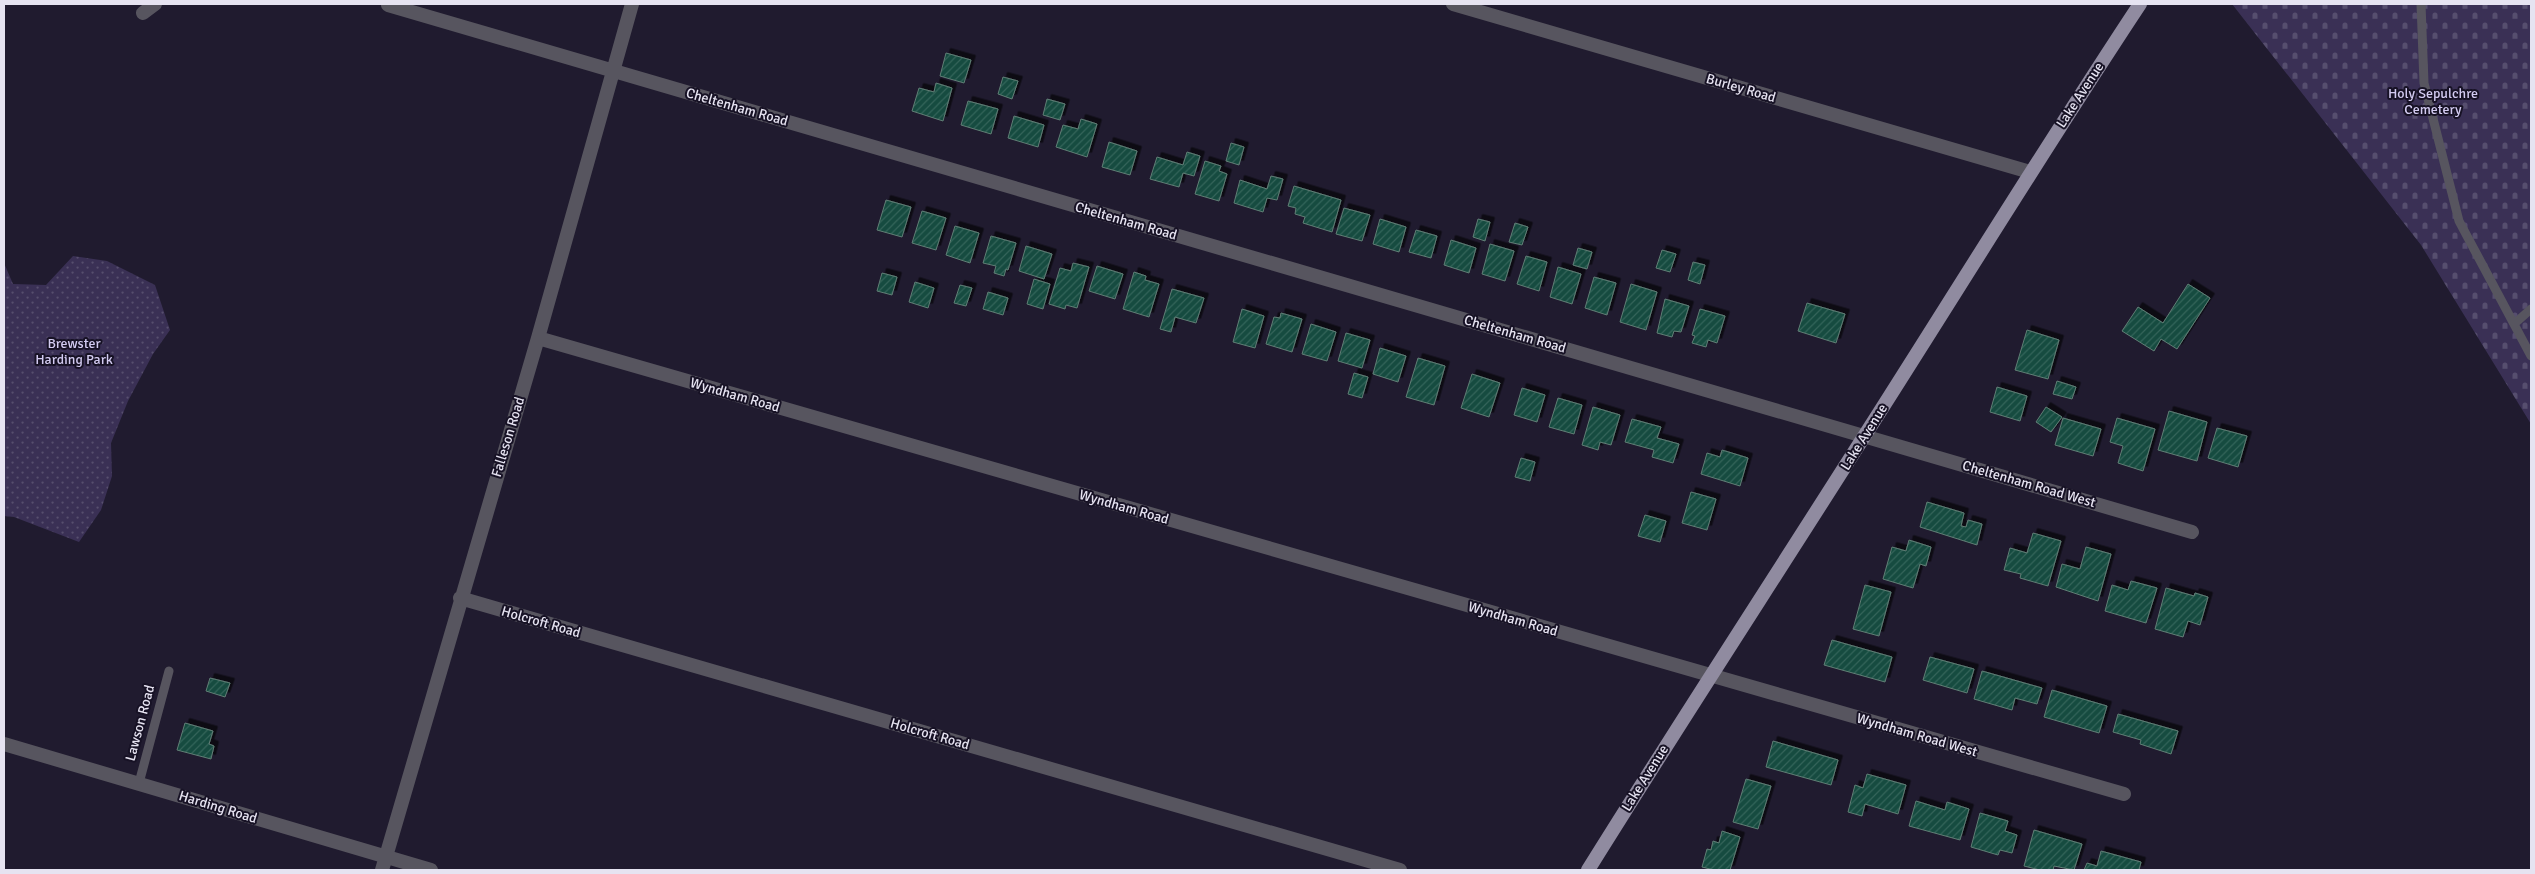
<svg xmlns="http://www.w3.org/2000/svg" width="2535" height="874" font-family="Signika,sans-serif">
	<defs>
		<pattern id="cemetery-stones" width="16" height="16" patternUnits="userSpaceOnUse" patternTransform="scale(1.25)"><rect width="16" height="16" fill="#3a3055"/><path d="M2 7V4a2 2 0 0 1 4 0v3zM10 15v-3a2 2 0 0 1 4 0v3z" fill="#564e6e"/></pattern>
		<pattern id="park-dots" width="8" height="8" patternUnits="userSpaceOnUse" patternTransform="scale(1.25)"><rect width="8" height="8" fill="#3a3055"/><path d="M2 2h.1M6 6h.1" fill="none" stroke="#564e6e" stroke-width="1.8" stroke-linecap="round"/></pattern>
		<pattern id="building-hatch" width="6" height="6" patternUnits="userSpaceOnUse" patternTransform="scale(1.25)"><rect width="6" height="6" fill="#144b3f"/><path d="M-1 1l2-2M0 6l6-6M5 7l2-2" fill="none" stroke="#36655b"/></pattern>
		<filter id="shadow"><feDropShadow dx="4.5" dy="-4.5" stdDeviation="0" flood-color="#0009"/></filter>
	</defs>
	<rect width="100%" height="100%" fill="#201b2f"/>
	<path fill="url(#cemetery-stones)" d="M2232 4H2531V424L2421 245Z"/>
	<path fill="url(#park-dots)" d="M73 256 107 261 155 285 170 330 153 354 128 401 111 443 112 476 101 510 79 542 14 517 4 516V263L13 284 46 285Z"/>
	<path fill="url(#building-hatch)" stroke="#607e75" filter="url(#shadow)" d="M946 53 971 60 964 83 940 76Z
		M1003 77 1018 81 1012 99 998 94Z
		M936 83 952 88 943 121 912 111 919 88 934 92Z
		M1047 99 1065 104 1060 120 1043 115Z
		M968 101 998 109 991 134 961 125Z
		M1014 116 1044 125 1038 147 1008 138Z
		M1081 119 1097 124 1087 157 1056 147 1063 125 1078 129Z
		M1109 142 1137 151 1130 175 1102 167Z
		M1231 143 1244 147 1239 165 1226 161Z
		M1187 152 1200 156 1194 176 1183 173 1179 187 1150 179 1157 157 1183 165Z
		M1205 161 1221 166 1219 171 1227 174 1219 201 1195 194Z
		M1271 176 1283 179 1277 200 1267 198 1263 212 1234 203 1240 180 1267 189Z
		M1294 186 1341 200 1332 232 1303 223 1305 217 1295 214 1296 208 1288 206Z
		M886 200 911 207 902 237 877 230Z
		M1344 208 1370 215 1362 241 1336 234Z
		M922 211 946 218 936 250 912 243Z
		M1380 219 1406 227 1399 252 1373 244Z
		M1478 219 1490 222 1485 241 1473 237Z
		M1515 223 1528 227 1522 245 1509 242Z
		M955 226 979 233 970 263 946 255Z
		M1416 230 1437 236 1431 258 1409 252Z
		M991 236 1016 243 1008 270 1006 269 1004 276 994 273 996 266 983 263Z
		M1451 240 1476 248 1469 273 1444 265Z
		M1490 244 1514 251 1505 281 1482 274Z
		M1026 246 1052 254 1044 279 1019 271Z
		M1578 248 1592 252 1587 269 1573 265Z
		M1662 250 1676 254 1670 272 1656 268Z
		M1526 256 1547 262 1539 291 1517 284Z
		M1693 262 1705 265 1700 284 1688 280Z
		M1073 263 1089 267 1077 308 1066 305 1065 309 1049 304 1060 268 1071 271Z
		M1097 266 1123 274 1115 299 1089 291Z
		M1558 267 1581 274 1572 304 1550 297Z
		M1134 272 1146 276 1145 280 1159 284 1149 317 1123 309Z
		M882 273 897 277 892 295 877 291Z
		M1594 277 1616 283 1607 315 1585 308Z
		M1034 279 1050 284 1043 309 1027 304Z
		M915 282 934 288 928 308 909 302Z
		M1631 284 1657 292 1646 330 1620 322Z
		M2188 284 2210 298 2177 349 2161 339 2154 351 2122 331 2138 307 2163 323Z
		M960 285 972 288 966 306 954 303Z
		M1172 289 1204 298 1196 323 1175 317 1171 332 1160 329Z
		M988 292 1008 298 1003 315 983 309Z
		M1665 299 1689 306 1681 332 1674 331 1672 337 1657 333Z
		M1807 303 1845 314 1836 343 1798 331Z
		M1242 309 1264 316 1255 348 1233 342Z
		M1700 309 1725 316 1717 343 1708 340 1706 347 1692 343 1695 336 1692 335Z
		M1281 313 1302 319 1292 352 1266 344 1274 317 1280 318Z
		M1311 324 1336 332 1327 361 1302 354Z
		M2027 330 2059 340 2048 379 2015 370Z
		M1346 333 1370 340 1362 368 1338 361Z
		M1380 348 1406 356 1398 382 1373 374Z
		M1418 358 1445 366 1434 405 1406 397Z
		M1354 373 1368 377 1362 398 1348 394Z
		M1472 374 1500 383 1489 417 1461 408Z
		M2057 381 2076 387 2072 399 2053 394Z
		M1997 387 2027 396 2020 421 1990 412Z
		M1522 388 1545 395 1537 422 1514 415Z
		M1558 398 1582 405 1574 434 1549 427Z
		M1593 407 1620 415 1611 445 1600 442 1598 450 1582 445Z
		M2046 407 2062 417 2051 432 2036 422Z
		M2169 411 2207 422 2197 461 2158 450Z
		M2063 418 2101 429 2093 456 2055 445Z
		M2117 418 2155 429 2143 471 2118 463 2123 446 2110 442Z
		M1632 419 1661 427 1657 438 1679 444 1673 463 1652 457 1654 450 1625 442Z
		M2217 428 2247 436 2238 467 2208 458Z
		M1722 450 1748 458 1740 486 1701 474 1707 453 1720 457Z
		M1521 458 1535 462 1530 481 1515 477Z
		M1691 492 1716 499 1707 530 1682 523Z
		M1927 502 1964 513 1961 526 1966 527 1968 520 1982 524 1977 545 1920 527Z
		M1645 515 1666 521 1660 542 1638 536Z
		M2033 533 2061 541 2048 586 2020 578 2021 574 2004 570 2010 548 2027 553Z
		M1909 540 1931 547 1926 566 1920 564 1913 588 1883 579 1892 547 1906 551Z
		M2086 547 2111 554 2098 601 2056 587 2062 564 2080 569Z
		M2131 581 2157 588 2146 623 2105 611 2112 585 2128 590Z
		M1865 585 1891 592 1879 636 1853 629Z
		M2166 588 2194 596 2195 593 2208 597 2200 625 2188 621 2183 637 2155 629Z
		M1832 640 1892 657 1885 682 1824 665Z
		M1930 657 1974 669 1967 693 1923 680Z
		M1982 671 2042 688 2037 704 2015 698 2012 710 1974 699Z
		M210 678 230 683 225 697 206 691Z
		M2052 690 2107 706 2099 733 2044 717Z
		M2118 714 2178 731 2171 754 2140 744 2141 740 2113 732Z
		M185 723 213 731 209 744 214 746 211 759 177 750Z
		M1773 741 1838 760 1831 785 1766 767Z
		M1867 774 1906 785 1898 814 1865 804 1862 816 1848 812 1855 785 1863 788Z
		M1746 779 1771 786 1758 829 1733 822Z
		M1916 801 1945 810 1947 802 1969 809 1960 840 1909 826Z
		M1980 813 2008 821 2005 831 2017 835 2012 853 2000 850 1998 855 1971 847Z
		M2034 830 2082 844 2074 870 2054 866 2053 870H2040L2024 866Z
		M1722 831 1740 837 1730 870H1714L1702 867 1707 849 1711 850 1713 841 1719 843Z
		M2101 851 2141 862 2139 870H2084L2087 863 2097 866Z"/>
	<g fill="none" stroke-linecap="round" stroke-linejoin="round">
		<path stroke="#57555f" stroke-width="9" d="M2421 4 2424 83 2459 221 2531 356
			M2514 324 2531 309
			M139 783 169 671"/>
		<path stroke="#57555f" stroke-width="14" d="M1453 4 2030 172
			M388 5 2192 532
			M143 13 155 4
			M538 338 2124 794
			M460 598 1400 870
			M4 744 431 870
			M382 870 538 338 632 4"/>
		<path stroke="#908ba0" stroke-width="14" d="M1588 870C1679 724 1773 580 1865 435 1957 291 2046 146 2140 4"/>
	</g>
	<g text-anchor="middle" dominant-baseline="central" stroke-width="4" stroke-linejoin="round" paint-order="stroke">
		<g font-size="14" fill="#e6e3f1" stroke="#171225">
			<text transform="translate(1741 88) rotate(16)">Burley Road</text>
			<text transform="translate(2080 95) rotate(-57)">Lake Avenue</text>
			<text transform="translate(737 107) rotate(16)">Cheltenham Road</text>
			<text transform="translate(1126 221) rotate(16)">Cheltenham Road</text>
			<text transform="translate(1515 334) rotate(16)">Cheltenham Road</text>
			<text transform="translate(735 395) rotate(16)">Wyndham Road</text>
			<text transform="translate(508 437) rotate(-73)">Falleson Road</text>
			<text transform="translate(1864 437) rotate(-58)">Lake Avenue</text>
			<text transform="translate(2029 484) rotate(16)">Cheltenham Road West</text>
			<text transform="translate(1124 507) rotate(16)">Wyndham Road</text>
			<text transform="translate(1513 619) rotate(16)">Wyndham Road</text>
			<text transform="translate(541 622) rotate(16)">Holcroft Road</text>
			<text transform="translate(140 723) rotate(-75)">Lawson Road</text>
			<text transform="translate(930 734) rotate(16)">Holcroft Road</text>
			<text transform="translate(1917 735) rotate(16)">Wyndham Road West</text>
			<text transform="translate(1645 778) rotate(-58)">Lake Avenue</text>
			<text transform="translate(218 807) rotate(17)">Harding Road</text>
		</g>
		<g font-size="14" fill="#d3cbf1" stroke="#171225">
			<text x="2433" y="93">Holy Sepulchre<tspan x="2433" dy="16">Cemetery</tspan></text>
			<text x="74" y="343">Brewster<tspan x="74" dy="16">Harding Park</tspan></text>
		</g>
	</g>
	<rect width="2535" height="874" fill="none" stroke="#e6e3f1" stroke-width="10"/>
</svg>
